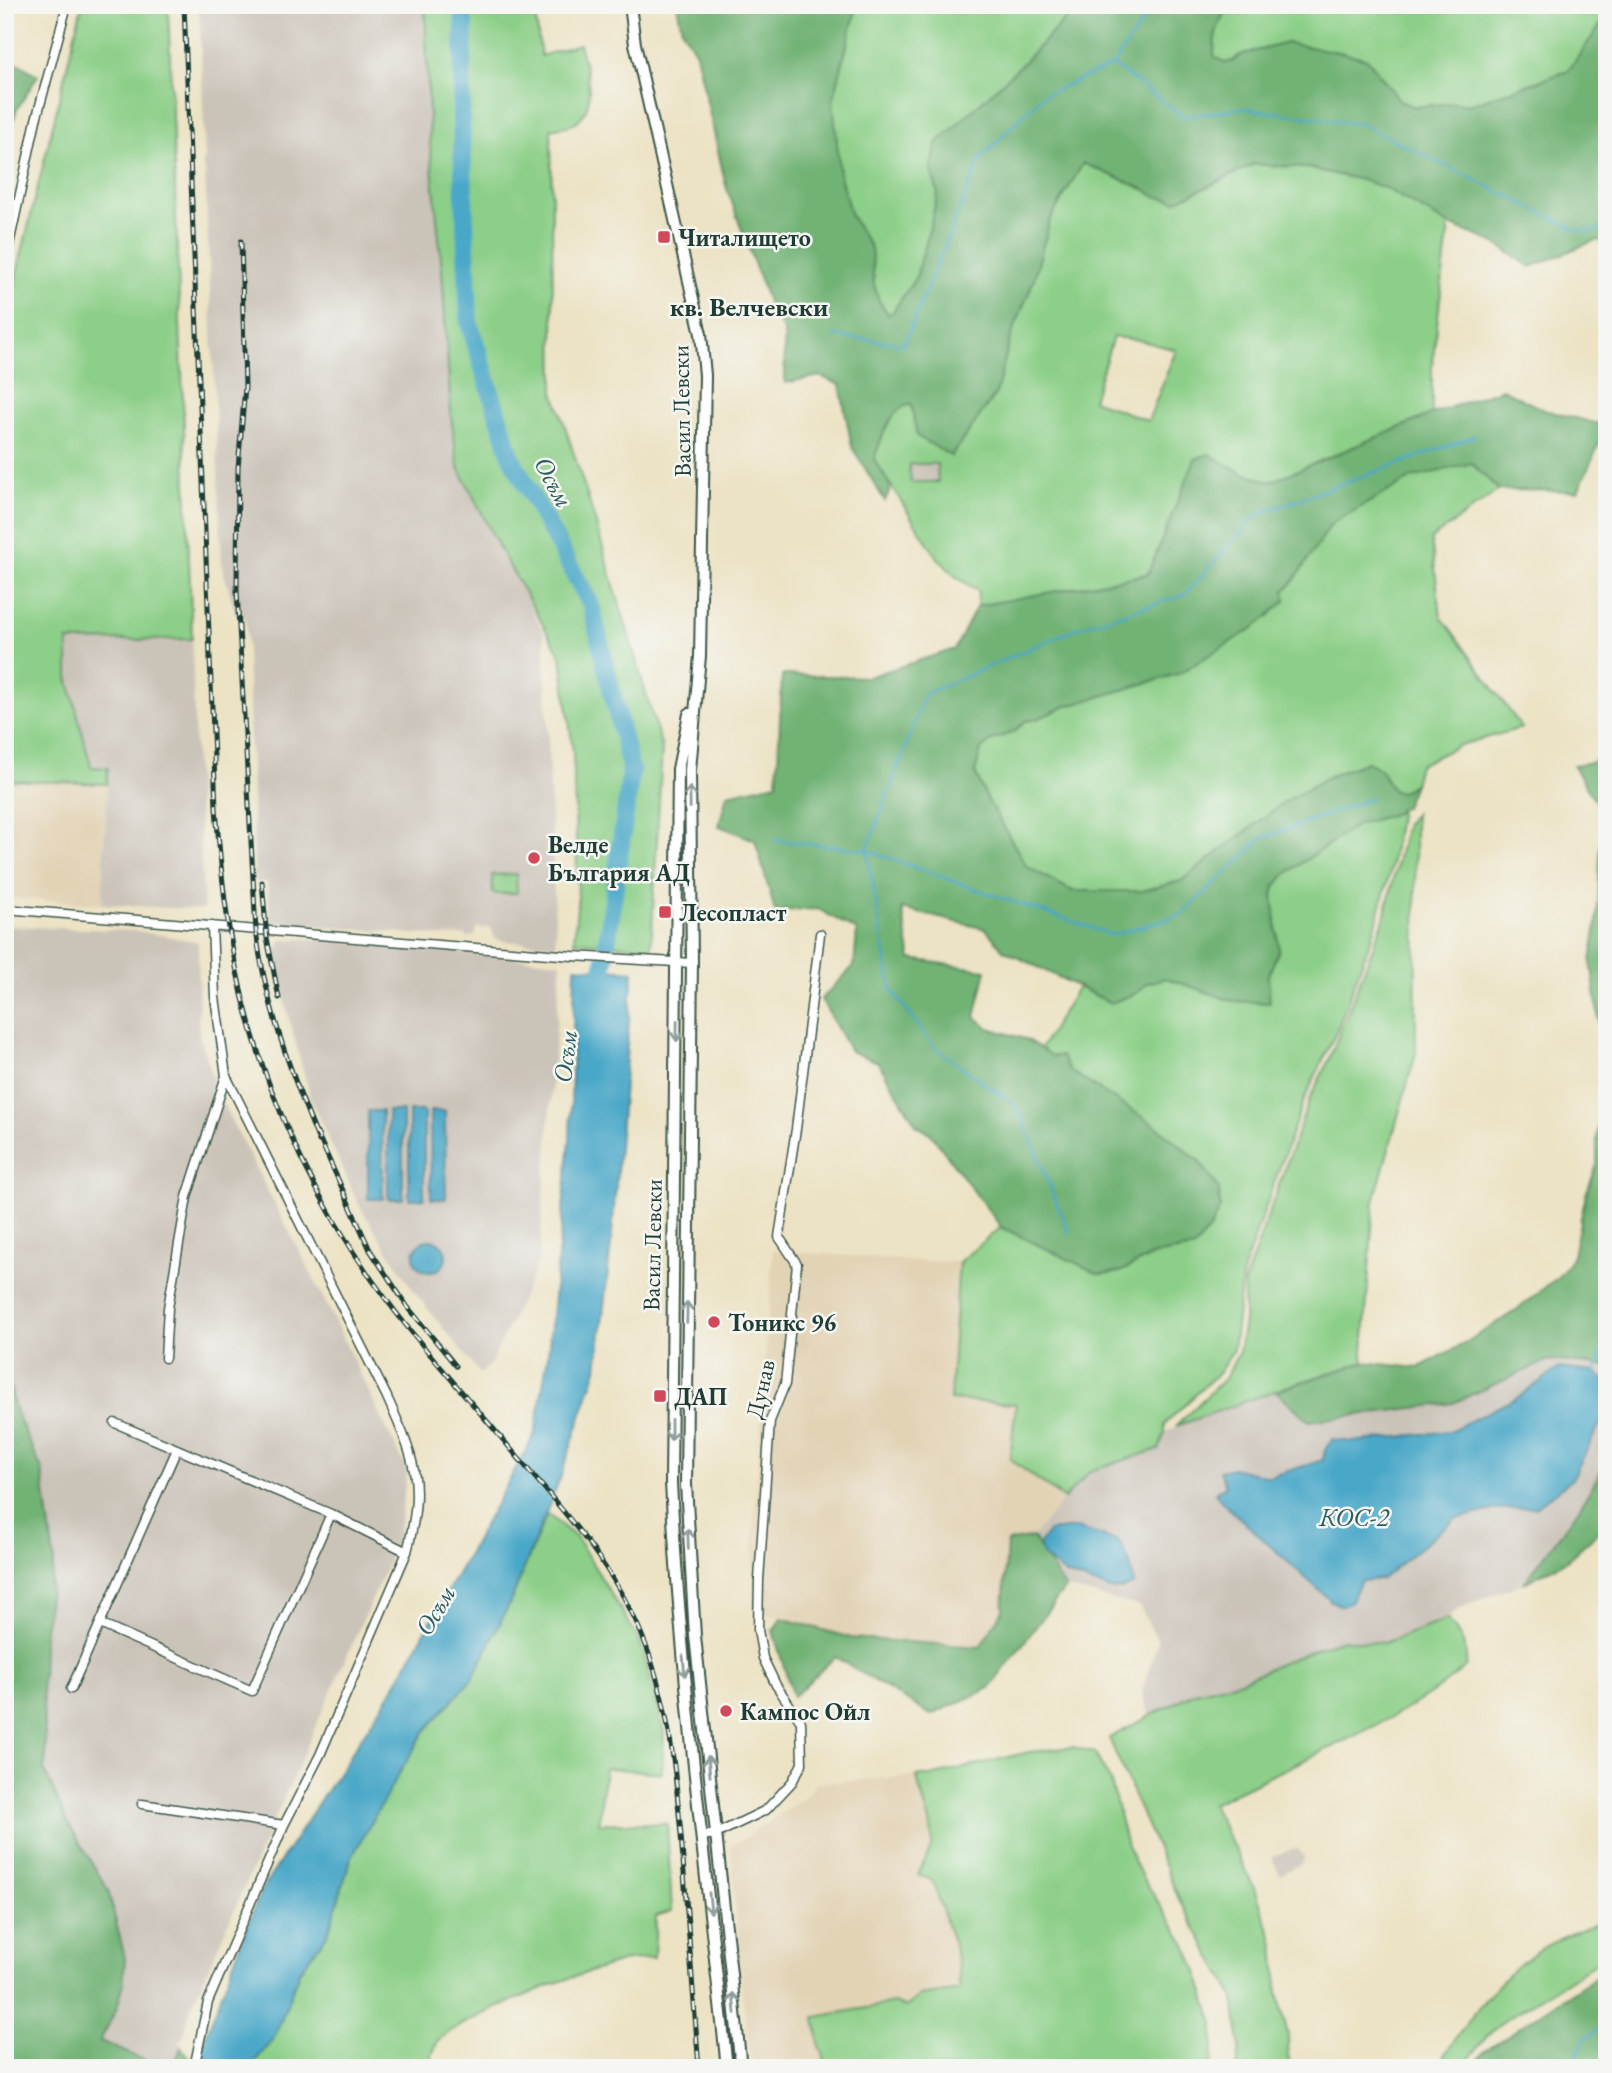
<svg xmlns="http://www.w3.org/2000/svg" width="1612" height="2073" font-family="'EB Garamond',serif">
	<rect width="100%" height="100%" fill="#f6f6f2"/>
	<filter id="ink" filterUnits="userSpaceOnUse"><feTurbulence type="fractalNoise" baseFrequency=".0143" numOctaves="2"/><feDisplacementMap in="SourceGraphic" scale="14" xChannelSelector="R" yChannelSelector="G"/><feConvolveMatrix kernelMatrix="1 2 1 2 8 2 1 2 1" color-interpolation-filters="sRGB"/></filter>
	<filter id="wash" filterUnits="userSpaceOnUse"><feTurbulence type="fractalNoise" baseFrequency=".00686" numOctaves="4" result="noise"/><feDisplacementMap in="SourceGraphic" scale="28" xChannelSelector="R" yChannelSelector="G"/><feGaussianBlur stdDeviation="1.57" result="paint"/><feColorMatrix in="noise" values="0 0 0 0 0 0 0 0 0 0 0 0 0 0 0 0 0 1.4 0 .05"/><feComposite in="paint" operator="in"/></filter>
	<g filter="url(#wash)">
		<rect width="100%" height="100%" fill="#ece3c4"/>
		<path fill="#e2d3b5" d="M5 780 107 784 102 904 5 898Z
			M773 1250 898 1260 959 1262 950 1400 1016 1404 1010 1459 1064 1499 1033 1537 1007 1542 1003 1610 980 1647 851 1638 753 1609V1533Z
			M917 1776 931 1830 932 1845 929 1853 921 1862 934 1885 949 1927 956 1951 960 1991 906 2008 819 2043 828 2068H752L742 1993 731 1847 804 1798 816 1783Z"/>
		<path fill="#cac3b8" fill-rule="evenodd" d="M199 5H428L458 466 544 633 556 945 502 941 495 938 491 928H476V935L467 938 466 935 441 936 271 922 267 882H255L246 618 236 615 222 567 205 169H203V160L205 159Z
			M908 464H938V482H911Z
			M192 639 195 754 204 910 102 904 108 768 91 767 68 677V641Z
			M5 926 137 931 198 942 199 1033 218 1095 320 1291 407 1471 397 1543 192 2005 174 2067H160L100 2041 117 2008 123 1986 67 1821 44 1770 46 1756 42 1683 43 1644 54 1559 50 1518 26 1435 15 1410 5 1362Z
			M310 939 561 962 539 1262 490 1365 480 1374 415 1293 359 1205 311 1100 279 981 275 954 282 940ZM368 1111H382V1199L368 1198ZM388 1111H403L402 1199 388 1198ZM409 1111H424V1199ZM430 1111H445V1199H431ZM424 1241H434L445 1250 446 1259 434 1272H425L415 1264 414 1260 416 1247Z
			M1549 1360 1607 1366V1462L1578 1510 1524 1583 1458 1609 1448 1619 1384 1643 1343 1640 1315 1649 1238 1682 1195 1692 1150 1717 1142 1691 1158 1641 1139 1606 1065 1588 1033 1537 1064 1499 1090 1471 1158 1449 1165 1432 1193 1419 1276 1392 1309 1421 1453 1403Z
			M1298 1849 1303 1854 1304 1859 1302 1863 1280 1875 1271 1857 1290 1850Z"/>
		<path fill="#8ccf88" stroke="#56865e" stroke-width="2" fill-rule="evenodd" d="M82 5H168L192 639 68 641V677L91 767 108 768 107 784 5 780V322Z
			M425 5H534L541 56 579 44C585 67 601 108 573 124 568 127 558 127 551 129L554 392 590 504 662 748 651 948 574 941 578 896 573 752 561 656 503 555 458 466 451 416 442 270 430 145Z
			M857 5H1079L1020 66 931 170 938 193 928 236 916 277 892 313 888 314 879 301 874 285 871 248 851 216 840 176 833 102Z
			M1230 5H1607V19L1602 23 1568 71 1469 105 1454 103 1416 107 1401 102 1367 59 1287 43 1240 55 1233 61 1224 63 1214 56C1214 33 1215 24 1230 5Z
			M1083 163 1146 190 1154 196 1206 188 1254 164 1307 168 1362 180 1385 188 1449 225 1432 367V414L1270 482 1240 472 1209 454 1196 459 1148 574 977 606 978 591 955 576 936 556 874 459C881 440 889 408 911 404L951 456 996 393 1010 339 1033 282 1050 220ZM1113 337 1138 340 1176 350 1148 421 1093 400ZM909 464H937L938 482H911Z
			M1471 463 1499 490 1431 539 1441 616 1522 728 1460 745 1419 765 1414 784 1401 792 1393 791 1381 770 1367 762 1330 776 1283 803 1181 881 1142 891H1072L1027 867 985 795 975 773 981 749 994 739 1014 732 1025 721 1037 719 1064 707 1180 673 1270 615 1284 591 1293 582 1332 523 1412 478Z
			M1400 809 1391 867 1375 928 1337 1030 1303 1102 1243 1270 1233 1350 1220 1371 1165 1424V1432L1159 1449 1090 1471 1064 1499 1010 1459 1016 1404 950 1400 959 1262 1001 1227 1099 1274 1120 1272 1153 1255 1194 1248 1219 1189 1199 1161 1152 1123 1070 1071 1061 1056H1052L1041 1048 1078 987 1111 1003 1137 993 1147 983 1166 978 1177 980 1268 976 1279 949 1273 896 1275 886 1287 873 1357 825Z
			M1415 813 1416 1053 1374 1201 1363 1353 1364 1362 1300 1382 1176 1426 1226 1377 1239 1352 1244 1321V1283L1310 1098 1329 1060 1384 919 1406 824Z
			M516 874 517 893 493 894 492 875Z
			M547 1514 576 1537 640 1641 664 1732 662 1773 605 1768 599 1823 667 1824 672 1911 656 1916 654 1958 628 1960 558 1982 502 2005 457 2027 438 2040 432 2056V2068H250L275 2036 299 1972 328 1933 351 1858 396 1778 424 1732 473 1678 511 1600Z
			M1448 1619C1459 1634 1468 1647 1466 1666 1431 1698 1390 1719 1348 1739 1303 1761 1257 1782 1212 1804L1256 1892 1274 1944 1278 1992 1288 2036 1289 2068H1237L1240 2046 1234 1997 1179 1899 1109 1738 1195 1692 1238 1682 1315 1649 1343 1640 1384 1643Z
			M1073 1747 1094 1752 1111 1782 1127 1846 1142 1877 1186 1945 1196 1968 1214 2024 1212 2068H828L819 2043 815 2017 894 2003 906 2007 920 1996 960 1990 956 1951 934 1885 930 1879 918 1875C921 1864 930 1855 932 1844 934 1821 920 1798 917 1776H930L1029 1752Z
			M1607 1919V1956L1505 2020 1488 2035 1461 2068H1435C1463 2029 1490 1986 1529 1957 1551 1940 1582 1930 1607 1919Z"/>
		<path fill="#71b274" stroke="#487854" stroke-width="2" d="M677 5H857L833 101 840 176 851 216 871 248 874 285 879 301 888 314 892 313 916 277 928 236 938 193 931 170 937 143 1020 66 1079 5H1230C1217 23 1214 35 1214 56L1225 63 1233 61 1240 55 1287 43 1345 53 1367 59 1401 102 1416 107 1454 103 1469 105 1568 71 1602 23 1607 19V242L1596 240 1531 267 1491 241 1449 225 1385 188 1362 180 1307 168 1254 164 1176 201 1154 196 1146 190 1083 163 1050 220 1033 282 1010 339 996 393 951 456 917 436 911 404C889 407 881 441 874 459L891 487 885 501 852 447 840 385 820 376 785 383 784 331 770 307 726 186 696 53 682 30Z
			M5 56 38 75 16 111 14 119 5 118Z
			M1502 389 1544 410 1603 425 1599 444 1578 491 1499 490 1471 463 1412 478 1332 523 1293 582 1284 591 1286 600 1258 625 1180 673 1064 707 1037 719 1025 721 1014 732 994 739 981 749 975 773 985 795 1027 867 1072 891H1142L1181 881 1283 803 1330 776 1367 762 1381 770 1393 791 1401 792 1414 784 1405 807 1399 809 1397 813 1357 825 1287 873 1275 886 1273 896 1279 949 1268 976 1270 1003 1232 1001 1166 978 1147 983 1137 993 1111 1003 1003 950 986 929 902 909 911 959 986 970 975 1017 989 1028 1028 1040 1052 1056H1061L1070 1071 1152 1123 1199 1161 1219 1189 1220 1208 1209 1230 1194 1248 1153 1255 1120 1272 1099 1274 1001 1227 930 1133 917 1126 878 1062 850 1051 821 999 854 966 857 931 818 909 775 911 755 840 719 826 727 794 777 783 782 675 868 677 955 649 977 606 1148 574 1195 459 1209 454 1240 472 1270 482 1432 414Z
			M1607 742V1366L1549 1360 1453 1403 1309 1421 1276 1391 1364 1362 1418 1368 1462 1345 1515 1311 1558 1277 1567 1266 1573 1255 1586 1194 1597 1165V1137L1605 1066 1591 961 1597 923 1602 812 1573 765 1594 762Z
			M5 1362 15 1410 42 1470 54 1559 43 1644 42 1683 46 1756 44 1770 67 1821 108 1890 125 1958 123 1986 117 2008 100 2041 160 2067H174L181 2047 189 2058 186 2068H5Z
			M1607 1462V1524L1566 1561 1524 1583 1578 1510Z
			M1033 1537 1065 1588 990 1688 931 1715 835 1657 793 1697 773 1631 781 1618 851 1638 980 1647 1003 1610 1007 1542Z
			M1607 1969V2068H1473L1483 2052Z"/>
		<path fill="#49a7c8" stroke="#34727e" stroke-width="2" d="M575 967 633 971 612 1235 597 1369 561 1476 511 1600 473 1678 424 1732 396 1779 351 1858 328 1933 299 1972 275 2036 250 2068H197L199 2053 261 1891 392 1691 535 1434 548 1355 570 1140Z
			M368 1111H382L383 1199H368Z
			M388 1111H403V1199H388Z
			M409 1111H424V1199H409Z
			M430 1111H445L446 1199H431Z
			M414 1256a16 16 0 1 1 32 0a16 16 0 1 1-32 0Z
			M1559 1368 1595 1372 1607 1382 1605 1414 1572 1479 1536 1507 1497 1509 1455 1519 1382 1579 1361 1581 1351 1601 1342 1606 1331 1601 1222 1502 1215 1492 1226 1486 1219 1471 1233 1468 1269 1477 1323 1460 1325 1450 1332 1439 1352 1442 1450 1431 1520 1396Z
			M1077 1528 1119 1541 1130 1563 1134 1584 1122 1590H1112L1065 1574 1044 1557 1039 1544 1049 1531Z"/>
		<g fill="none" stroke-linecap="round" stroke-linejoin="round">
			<path stroke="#49a7c8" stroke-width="2.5" d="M1113 65 1184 117 1241 108 1361 124 1579 231 1607 230
				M834 336 904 344 981 158 1042 96 1113 65 1154 5
				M775 840 867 850 925 694 1080 627 1184 595 1258 514 1475 436
				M1069 1233 1018 1107 935 1048 891 989 867 850 978 890 1113 935 1181 915 1263 838 1372 798
				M1595 1372 1607 1340
				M1570 2068 1585 2039 1607 2023"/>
			<path stroke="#49a7c8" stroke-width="18" d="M462 5 464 25 461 118 469 323 512 459 591 605 631 771 600 993"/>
		</g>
	</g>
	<g filter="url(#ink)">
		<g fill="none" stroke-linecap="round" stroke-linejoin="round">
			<g stroke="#3e564a" stroke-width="11">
				<path id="street" d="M5 263 36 120 67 5
					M5 909 573 956 692 963
					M165 1358 168 1308 187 1197 226 1076
					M115 1423 331 1514 407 1552
					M100 1624 252 1691 331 1514
					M71 1689 177 1449
					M142 1804 284 1825
					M702 1836 716 1834 766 1810 792 1782 802 1764 801 1722 776 1685 763 1658 758 1630 759 1580 770 1421 785 1384 797 1264 779 1237 796 1129 820 934
					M194 2068 208 2002 284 1825 320 1755 407 1552C425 1482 415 1459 386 1395L226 1076 215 997 212 926"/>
			</g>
			<g stroke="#3e564a" stroke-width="14">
				<path id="secondary" d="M630 5 635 44 701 334 705 375 700 656 690 770 692 963 686 1484 695 1636 741 2068
					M689 714 678 769 671 1483C681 1678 706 1873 727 2068"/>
			</g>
			<use href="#street" stroke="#fff" stroke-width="8"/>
			<use href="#secondary" stroke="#fff" stroke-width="10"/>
			<g stroke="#1f3d34" stroke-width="5">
				<path id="rail" d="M184 5 216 808C220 862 225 915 236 967 262 1098 326 1226 409 1329 449 1378 491 1425 531 1473 569 1517 607 1562 633 1615 672 1696 677 1784 684 1873 689 1938 694 2003 699 2068
					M241 241 245 387 238 468 237 591 256 931C266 1006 290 1071 319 1141
					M262 882 267 938 279 998
					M317 1133 370 1250 407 1306 456 1366"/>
			</g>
			<use href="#rail" stroke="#f6f6f2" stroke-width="2.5" stroke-dasharray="8" stroke-linecap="butt"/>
		</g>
		<defs><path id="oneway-shaft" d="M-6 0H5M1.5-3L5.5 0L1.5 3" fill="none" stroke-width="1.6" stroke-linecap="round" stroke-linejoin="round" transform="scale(1.75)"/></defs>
		<g stroke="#8f9e9a">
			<use href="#oneway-shaft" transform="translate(690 797) rotate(-91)"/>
			<use href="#oneway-shaft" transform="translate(677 1031) rotate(91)"/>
			<use href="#oneway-shaft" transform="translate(687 1312) rotate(-89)"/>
			<use href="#oneway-shaft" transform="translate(671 1430) rotate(90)"/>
			<use href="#oneway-shaft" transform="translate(688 1539) rotate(-92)"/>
			<use href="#oneway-shaft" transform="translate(684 1666) rotate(85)"/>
			<use href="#oneway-shaft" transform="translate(709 1766) rotate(-96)"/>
			<use href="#oneway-shaft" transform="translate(710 1903) rotate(84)"/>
			<use href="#oneway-shaft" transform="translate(734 2003) rotate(-96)"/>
		</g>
	</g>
	<g fill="#d1495b" stroke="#f6f6f2" stroke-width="2.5">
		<rect x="657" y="230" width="14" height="14" rx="3.5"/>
		<circle cx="534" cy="858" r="7"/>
		<rect x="658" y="905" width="14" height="14" rx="3.5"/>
		<circle cx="714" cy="1322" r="7"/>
		<rect x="653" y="1389" width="14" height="14" rx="3.5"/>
		<circle cx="726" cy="1711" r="7"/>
	</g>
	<g text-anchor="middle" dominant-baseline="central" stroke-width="5" stroke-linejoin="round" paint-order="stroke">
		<g font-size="24" font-weight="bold" fill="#1f3d34" stroke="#f6f6f2" text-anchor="start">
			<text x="678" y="237">Читалището</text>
			<text x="548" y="844">Велде<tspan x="548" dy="28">България АД</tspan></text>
			<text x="679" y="912">Лесопласт</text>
			<text x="728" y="1322">Тоникс 96</text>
			<text x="674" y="1396">ДАП</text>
			<text x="740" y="1711">Кампос Ойл</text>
		</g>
		<g font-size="24" fill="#1f3d34" stroke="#f6f6f2">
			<text transform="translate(681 411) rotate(-91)">Васил Левски</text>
			<text transform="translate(652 1245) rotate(-89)">Васил Левски</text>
			<text transform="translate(760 1389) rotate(-77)">Дунав</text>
		</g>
		<g font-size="26" font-weight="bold" fill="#1f3d34" stroke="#f6f6f2">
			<text x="749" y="307">кв. Велчевски</text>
		</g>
		<g font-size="26" font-style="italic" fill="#2c5d60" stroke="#f6f6f2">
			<text transform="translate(554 482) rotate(62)">Осъм</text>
			<text transform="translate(565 1056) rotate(-83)">Осъм</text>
			<text x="1354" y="1517">КОС-2</text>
			<text transform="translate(435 1610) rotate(-59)">Осъм</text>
		</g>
	</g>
	<rect width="1612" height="2073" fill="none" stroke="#f6f6f2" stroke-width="28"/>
</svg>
